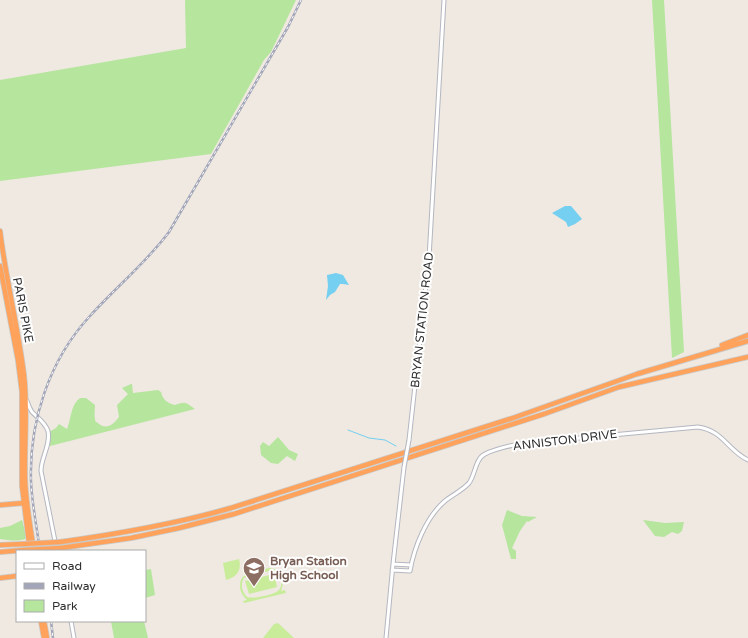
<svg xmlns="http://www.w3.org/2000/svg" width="748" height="638" font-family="'Varela Round',sans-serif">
	<rect width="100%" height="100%" fill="#efe9e1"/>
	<path fill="#b6e59e" d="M185 0H296L271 52 264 60 211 154 0 181V80L186 48Z
		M652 0H664L684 352 672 358Z
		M131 384H132L133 393 158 390 161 392C163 400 167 403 175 405 186 401 185 402 195 409L50 446 49 432 56 428 59 424 67 429C71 419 71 404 80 398H86L95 405C95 409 94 415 95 419 95 422 97 422 99 424 107 430 114 424 119 417L117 405 128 394 122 388Z
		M278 437 289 450 298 454 295 461 287 456 278 464 271 463 261 455 260 446 263 442 269 446Z
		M507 510 522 516 537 517 528 522 527 521 520 531 512 548 516 551V559H511L502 525Z
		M22 520 26 535 25 539C17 542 8 540 0 539V528L10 526Z
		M643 520 665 523 684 522 682 531 678 534 672 532 664 537 655 536Z
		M151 569 155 595 145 598V570Z
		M111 621H144L148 638H114Z"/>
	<path fill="#c9ec9a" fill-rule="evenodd" d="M239 559C242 570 237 577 226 580L223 563Z
		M270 568C282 570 285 581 281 591L285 590 286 593 244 603 243 601 247 600C243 596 240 592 240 586 239 571 260 570 270 568ZM269 571C278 571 285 583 279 590 275 595 253 599 247 597 242 592 240 585 244 578Z
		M274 574 277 587 249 594 245 581Z
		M278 623 294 638H263L274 624Z"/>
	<path fill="#75cff0" d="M565 206H571L582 219 575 224 568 227 566 222 552 213Z
		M336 273 343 275 349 285 343 284H340L335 292 330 295 326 300 328 286 327 275Z"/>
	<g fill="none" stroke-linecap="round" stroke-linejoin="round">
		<path stroke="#75cff0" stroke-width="1" d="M348 430 369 438 385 440 396 446"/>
		<g stroke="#b4b7c1" stroke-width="5">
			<path id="secondary" d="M27 401C28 404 30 409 32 412 38 418 45 422 48 431 51 445 41 457 41 471L57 551
				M409 440 429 258 444 0
				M393 564 411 565
				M392 570 410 571C414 548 426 517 445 501 452 495 462 491 469 483 475 475 475 462 482 456 489 450 516 444 526 443L698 427C724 431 727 450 748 460
				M71 621 74 638
				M386 638 393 564 404 467"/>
		</g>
		<g stroke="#c9c9c9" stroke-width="6">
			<path id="highway" d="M0 231C6 280 18 327 24 375 28 410 24 444 25 479 26 503 30 527 34 551
				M0 266 18 360 22 392V486L30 551
				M722 345 748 335
				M0 505 24 503
				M60 542C118 534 175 524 231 508L513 418 637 374 748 341
				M0 545 23 544
				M61 548 131 538 179 528 234 514 544 414 619 387 748 357
				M0 552 24 550
				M0 578 17 576
				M41 621 44 638
				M44 621 47 638"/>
		</g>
		<use href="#secondary" stroke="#fff" stroke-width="3"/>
		<use href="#highway" stroke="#ffa35c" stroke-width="4.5"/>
		<g stroke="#a3a6b8" stroke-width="2.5">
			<path id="rail" d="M40 551C37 528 32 505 31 481 29 422 49 360 90 316 116 287 146 263 169 232L288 27 301 0
				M51 621 53 638"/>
		</g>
		<use href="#rail" stroke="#fff" stroke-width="1" stroke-dasharray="3" stroke-linecap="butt"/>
		<g stroke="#b4b7c1" stroke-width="5" stroke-linecap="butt">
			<path id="secondary-bridge" d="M404 467 409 440"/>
		</g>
		<g stroke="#c9c9c9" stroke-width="6" stroke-linecap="butt">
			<path id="highway-bridge" d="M23 544 60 542
				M24 550 61 548"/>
		</g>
		<use href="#secondary-bridge" stroke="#fff" stroke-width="3"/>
		<use href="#highway-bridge" stroke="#ffa35c" stroke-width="4.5"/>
	</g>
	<defs>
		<g id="school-pin" transform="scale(1.15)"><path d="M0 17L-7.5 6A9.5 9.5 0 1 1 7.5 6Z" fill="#8d6e63" stroke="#fff"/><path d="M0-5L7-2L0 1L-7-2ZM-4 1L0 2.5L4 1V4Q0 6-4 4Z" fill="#fff"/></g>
	</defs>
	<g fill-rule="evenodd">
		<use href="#school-pin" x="254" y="568"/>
	</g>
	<g text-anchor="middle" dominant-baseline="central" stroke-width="4" stroke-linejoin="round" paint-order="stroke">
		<g font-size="12" fill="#2e2e2e" stroke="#fff">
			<text transform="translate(23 310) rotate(79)">PARIS PIKE</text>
			<text transform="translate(422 320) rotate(-84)">BRYAN STATION ROAD</text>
			<text transform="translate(565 440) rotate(-7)">ANNISTON DRIVE</text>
		</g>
		<g font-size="12" font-weight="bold" fill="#785e54" stroke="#fff" text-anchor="start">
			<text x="270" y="561">Bryan Station<tspan x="270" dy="14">High School</tspan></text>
		</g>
	</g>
	<rect x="16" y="550" width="130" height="72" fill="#ffffff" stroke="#ababab"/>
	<rect x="24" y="563" width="20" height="6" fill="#ffffff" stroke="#ababab"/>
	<text x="52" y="570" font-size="12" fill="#2e2e2e">Road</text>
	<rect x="24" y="583" width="20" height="6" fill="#a3a6b8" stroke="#ababab"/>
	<text x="52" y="590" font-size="12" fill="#2e2e2e">Railway</text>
	<rect x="24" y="600" width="20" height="12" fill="#b6e59e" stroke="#ababab"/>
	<text x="52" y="610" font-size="12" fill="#2e2e2e">Park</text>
</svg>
